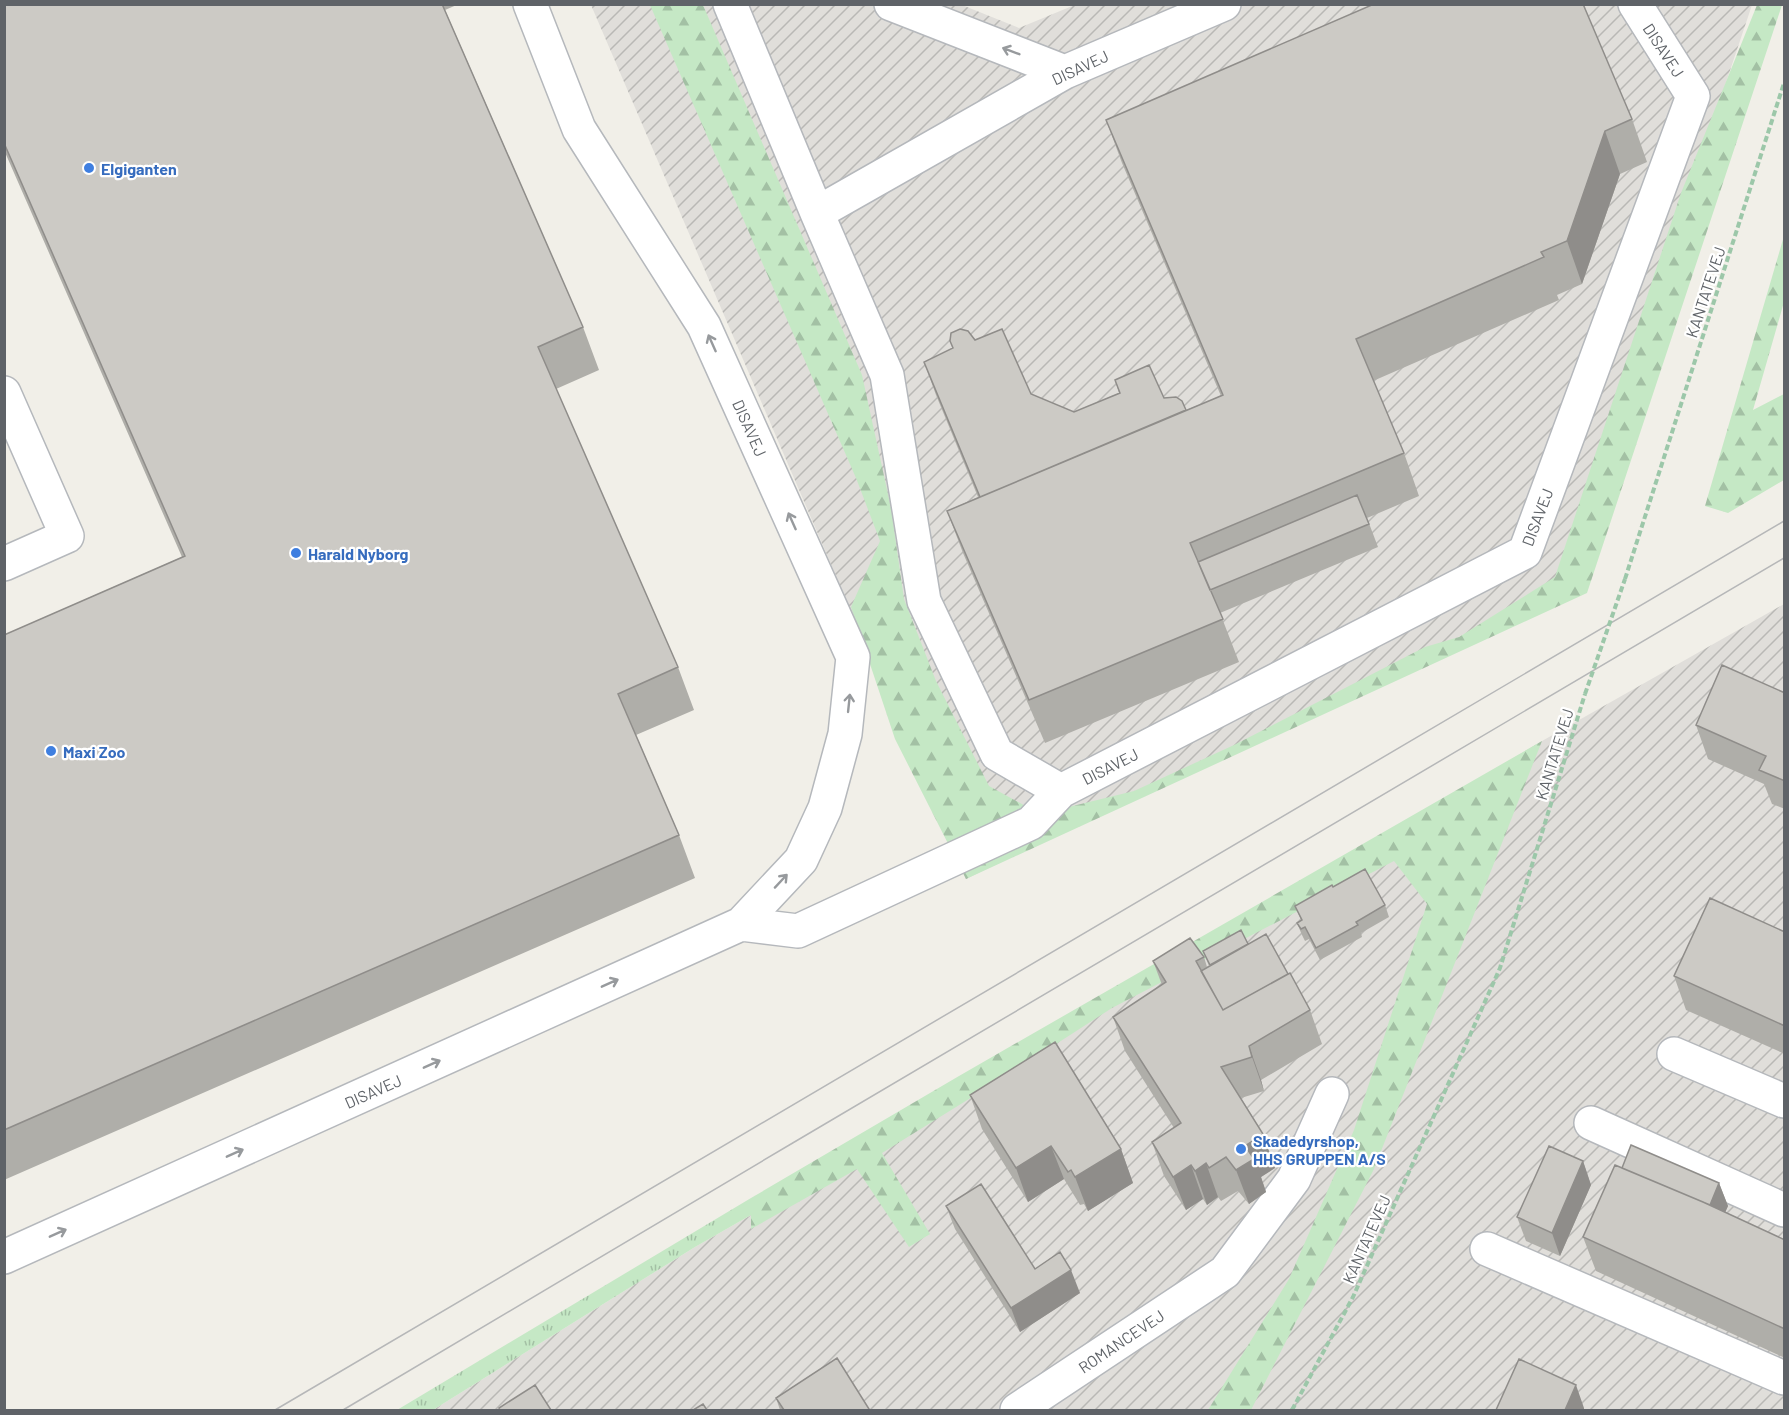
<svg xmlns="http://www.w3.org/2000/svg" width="1789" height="1415" font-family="Barlow,sans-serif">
	<defs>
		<pattern id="industrial-furrows" width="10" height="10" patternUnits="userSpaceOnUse" patternTransform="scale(1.5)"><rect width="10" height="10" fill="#e0deda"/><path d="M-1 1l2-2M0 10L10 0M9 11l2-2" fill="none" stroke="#b9b8b5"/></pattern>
		<pattern id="grass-tufts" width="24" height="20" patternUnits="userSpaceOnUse" patternTransform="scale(1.5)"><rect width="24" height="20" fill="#c5e8c5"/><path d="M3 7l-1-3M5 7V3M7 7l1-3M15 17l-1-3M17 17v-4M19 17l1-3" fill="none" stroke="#a3c0a4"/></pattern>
		<pattern id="forest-firs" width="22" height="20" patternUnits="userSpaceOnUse" patternTransform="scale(1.5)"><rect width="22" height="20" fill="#c5e8c5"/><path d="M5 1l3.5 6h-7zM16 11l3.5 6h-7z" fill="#a3c0a4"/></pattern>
	</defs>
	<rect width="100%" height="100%" fill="#f1efe8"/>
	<path fill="url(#industrial-furrows)" d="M1077 4 1752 5 1556 589 966 879 591 5H962L1019 28Z
		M1784 604V1410H433L695 1247 751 1215 1542 741Z"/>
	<path fill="url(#grass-tufts)" d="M751 1198V1215L695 1247 433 1410H397Z"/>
	<path fill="url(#forest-firs)" d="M650 5H703L862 375 891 508 904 599 936 681 989 786 1040 814 1134 791 1234 745 1425 647 1459 637 1555 577 1681 193 1757 5H1782L1587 593 966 879 895 739 851 607 880 541 856 478Z
		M1784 236V302L1753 410 1784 394V480L1728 513 1705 506Z
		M1542 741 1374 1169 1251 1410H1208L1289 1279 1354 1130 1427 904 1394 861 1112 1008 1022 1066 882 1153 930 1234 909 1247 857 1169 751 1229V1198L959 1076Z"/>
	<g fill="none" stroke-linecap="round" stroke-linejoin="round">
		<g stroke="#b5b8bc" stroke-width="36">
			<path id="minor" d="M730 4 817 213
				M891 4 1065 72
				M1224 4 1065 72 817 213 887 375 924 601 997 754 1061 791 1525 552 1693 96 1635 4
				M4 393 67 536 4 564
				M741 924 798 931 1031 823 1061 791
				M1674 1054 1784 1101
				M1591 1123 1784 1210
				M1487 1249 1784 1378
				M4 1257 741 924 801 860 825 808 845 734 853 657 704 326 579 129 530 4
				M1017 1410 1225 1272 1294 1179 1332 1094"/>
		</g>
		<path stroke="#9cc7a9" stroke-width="4" stroke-dasharray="6 3" stroke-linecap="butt" d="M1625 579 1784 83
			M1292 1410 1353 1297 1500 968 1585 694"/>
		<use href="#minor" stroke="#fff" stroke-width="33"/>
		<path stroke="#b6b7b8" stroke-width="1.5" d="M275 1410 1784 521
			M343 1410 791 1144 1784 558"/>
		<path stroke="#9cc7a9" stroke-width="4" stroke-dasharray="6 3" stroke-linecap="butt" d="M1585 694 1625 579"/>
	</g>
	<path fill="#afaea9" d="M4 4H459L445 10 583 327 599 370 556 389 678 667 694 710 636 735 679 835 695 878 4 1180V635L182 557 4 150Z
		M1632 119 1647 162 1620 174 1582 284 1557 295 1559 300 1373 381 1404 453 1419 496 1367 518 1378 547 1220 613 1239 662 1045 743 963 553 947 511 978 497 936 395 924 362 975 340 1031 394 1074 412 1119 393 1115 380 1164 398 1186 410 1221 396 1122 163 1106 120Z
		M1785 693V809L1772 804 1764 784 1708 759 1696 725Z
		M1333 887 1385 905 1389 917 1361 933 1362 937 1320 960 1309 939 1305 941 1302 935 1297 923 1301 920 1295 906Z
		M1785 932V1054L1686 1010 1674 976Z
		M1248 944 1288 974 1310 1010 1322 1044 1261 1080 1264 1091 1241 1098 1263 1134 1275 1168 1261 1177 1266 1192 1249 1204 1238 1191 1221 1201 1218 1197 1207 1205 1203 1199 1186 1210 1164 1176 1152 1142 1174 1128 1125 1051 1113 1017 1162 985 1153 961 1204 957 1207 967 1209 966 1203 951Z
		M970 1095 1121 1149 1133 1183 1088 1211 1084 1204 1080 1205 1064 1179 1028 1202 982 1129Z
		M1583 1161 1591 1185 1560 1256 1526 1241 1517 1217Z
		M1719 1183 1728 1206 1725 1212 1785 1240V1358L1596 1271 1583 1237Z
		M946 1206 1035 1269 1080 1293 1020 1332 955 1229Z
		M837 1358 869 1410H780L776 1398Z"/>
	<path fill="#8f8d8a" d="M1605 131 1620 174 1582 284 1567 241Z
		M1249 1046 1261 1080 1264 1091 1252 1057Z
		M1263 1134 1275 1168 1261 1177 1266 1192 1249 1204 1236 1170 1245 1146Z
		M1051 1146 1064 1179 1028 1202 1016 1168Z
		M1121 1149 1133 1183 1088 1211 1075 1177Z
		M1583 1161 1591 1185 1560 1256 1552 1233Z
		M1206 1163 1218 1197 1207 1205 1195 1171Z
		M1191 1165 1203 1199 1186 1210 1173 1177Z
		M1719 1183 1728 1206 1715 1236 1707 1212Z
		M1071 1270 1080 1293 1020 1332 1011 1308Z
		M1576 1385 1584 1408V1410H1565Z"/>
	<path fill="#cccac5" stroke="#8f8d8a" stroke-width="1.5" d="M4 4H442L583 327 538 347 678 667 618 694 679 835 4 1130V635L185 556 4 143Z
		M1374 4H1583L1632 119 1605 131 1567 241 1541 252 1544 257 1356 339 1404 453 1190 543 1223 619 1029 700 947 511 1223 395 1106 120Z
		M960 329 968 331 975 340 1002 329 1031 394 1074 412 1120 393 1115 380 1149 365 1164 398 1176 397 1182 401 1186 410 980 497 924 362 953 348 950 341 951 333Z
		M1357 495 1369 524 1210 590 1198 562Z
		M1722 665 1785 693V781L1759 770 1766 756 1696 725Z
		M1365 869 1385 905 1356 922 1358 925 1316 948 1305 927 1301 929 1297 923 1302 920 1295 906 1332 885 1333 887Z
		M1710 898 1785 932V1026L1674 976Z
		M1241 930 1248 944 1210 965 1203 951Z
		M1266 934 1288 974 1223 1010 1201 971Z
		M1190 938 1204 957 1196 961 1223 1010 1290 973 1310 1010 1249 1046 1252 1057 1221 1067 1263 1134 1245 1146 1254 1159 1236 1170 1226 1157 1209 1168 1206 1163 1195 1171 1191 1165 1173 1177 1152 1142 1181 1123 1113 1017 1166 982 1153 961Z
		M1055 1042 1121 1149 1075 1177 1071 1170 1068 1172 1051 1146 1016 1168 970 1095Z
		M1631 1145 1719 1183 1710 1205 1622 1168Z
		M1549 1146 1583 1161 1552 1233 1517 1217Z
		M1615 1165 1703 1202 1785 1240V1329L1583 1237Z
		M981 1184 1035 1269 1060 1252 1071 1270 1011 1308 946 1206Z
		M837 1358 869 1409 867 1410H784L776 1398Z
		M1519 1359 1576 1385 1565 1410H1496Z
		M535 1385 551 1410H500L499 1408Z
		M703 1404 707 1410H693Z"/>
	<defs><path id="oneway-shaft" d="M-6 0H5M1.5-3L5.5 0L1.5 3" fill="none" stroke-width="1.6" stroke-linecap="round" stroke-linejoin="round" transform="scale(1.5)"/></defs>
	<g stroke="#979a9d">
		<use href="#oneway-shaft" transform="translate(1011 51) rotate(-159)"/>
		<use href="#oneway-shaft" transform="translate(712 343) rotate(-114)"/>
		<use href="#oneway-shaft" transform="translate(792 521) rotate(-114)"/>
		<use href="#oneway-shaft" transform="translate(849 703) rotate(-84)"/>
		<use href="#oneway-shaft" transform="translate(781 881) rotate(-47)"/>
		<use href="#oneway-shaft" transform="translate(610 983) rotate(-24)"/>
		<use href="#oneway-shaft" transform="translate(432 1064) rotate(-24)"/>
		<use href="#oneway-shaft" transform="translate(235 1153) rotate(-24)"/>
		<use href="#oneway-shaft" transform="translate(58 1233) rotate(-24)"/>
	</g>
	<g fill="#3f7fe0" stroke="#fff" stroke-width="2">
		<circle cx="89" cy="168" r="6"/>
		<circle cx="296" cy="553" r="6"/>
		<circle cx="51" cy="751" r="6"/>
		<circle cx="1241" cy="1149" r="6"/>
	</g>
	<g text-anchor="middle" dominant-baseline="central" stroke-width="4.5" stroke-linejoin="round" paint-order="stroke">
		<g font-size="16" fill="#5f6368" stroke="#fff">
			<text transform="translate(1664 50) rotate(57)">DISAVEJ</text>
			<text transform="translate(1080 67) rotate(-25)">DISAVEJ</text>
			<text transform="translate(1705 292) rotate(-72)">KANTATEVEJ</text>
			<text transform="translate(750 428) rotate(66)">DISAVEJ</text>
			<text transform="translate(1537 517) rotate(-69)">DISAVEJ</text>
			<text transform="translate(1554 754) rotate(-73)">KANTATEVEJ</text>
			<text transform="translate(1110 766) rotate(-27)">DISAVEJ</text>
			<text transform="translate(373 1091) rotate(-24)">DISAVEJ</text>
			<text transform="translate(1366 1239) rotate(-66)">KANTATEVEJ</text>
			<text transform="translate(1121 1341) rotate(-34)">ROMANCEVEJ</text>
		</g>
		<g font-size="16" font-weight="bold" fill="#366cbe" stroke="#fff" text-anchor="start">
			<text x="101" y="168">Elgiganten</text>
			<text x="308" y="553">Harald Nyborg</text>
			<text x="63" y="751">Maxi Zoo</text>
			<text x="1253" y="1140">Skadedyrshop,<tspan x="1253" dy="18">HHS GRUPPEN A/S</tspan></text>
		</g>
	</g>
	<rect width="1789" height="1415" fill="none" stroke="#5f6368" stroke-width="12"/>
</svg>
